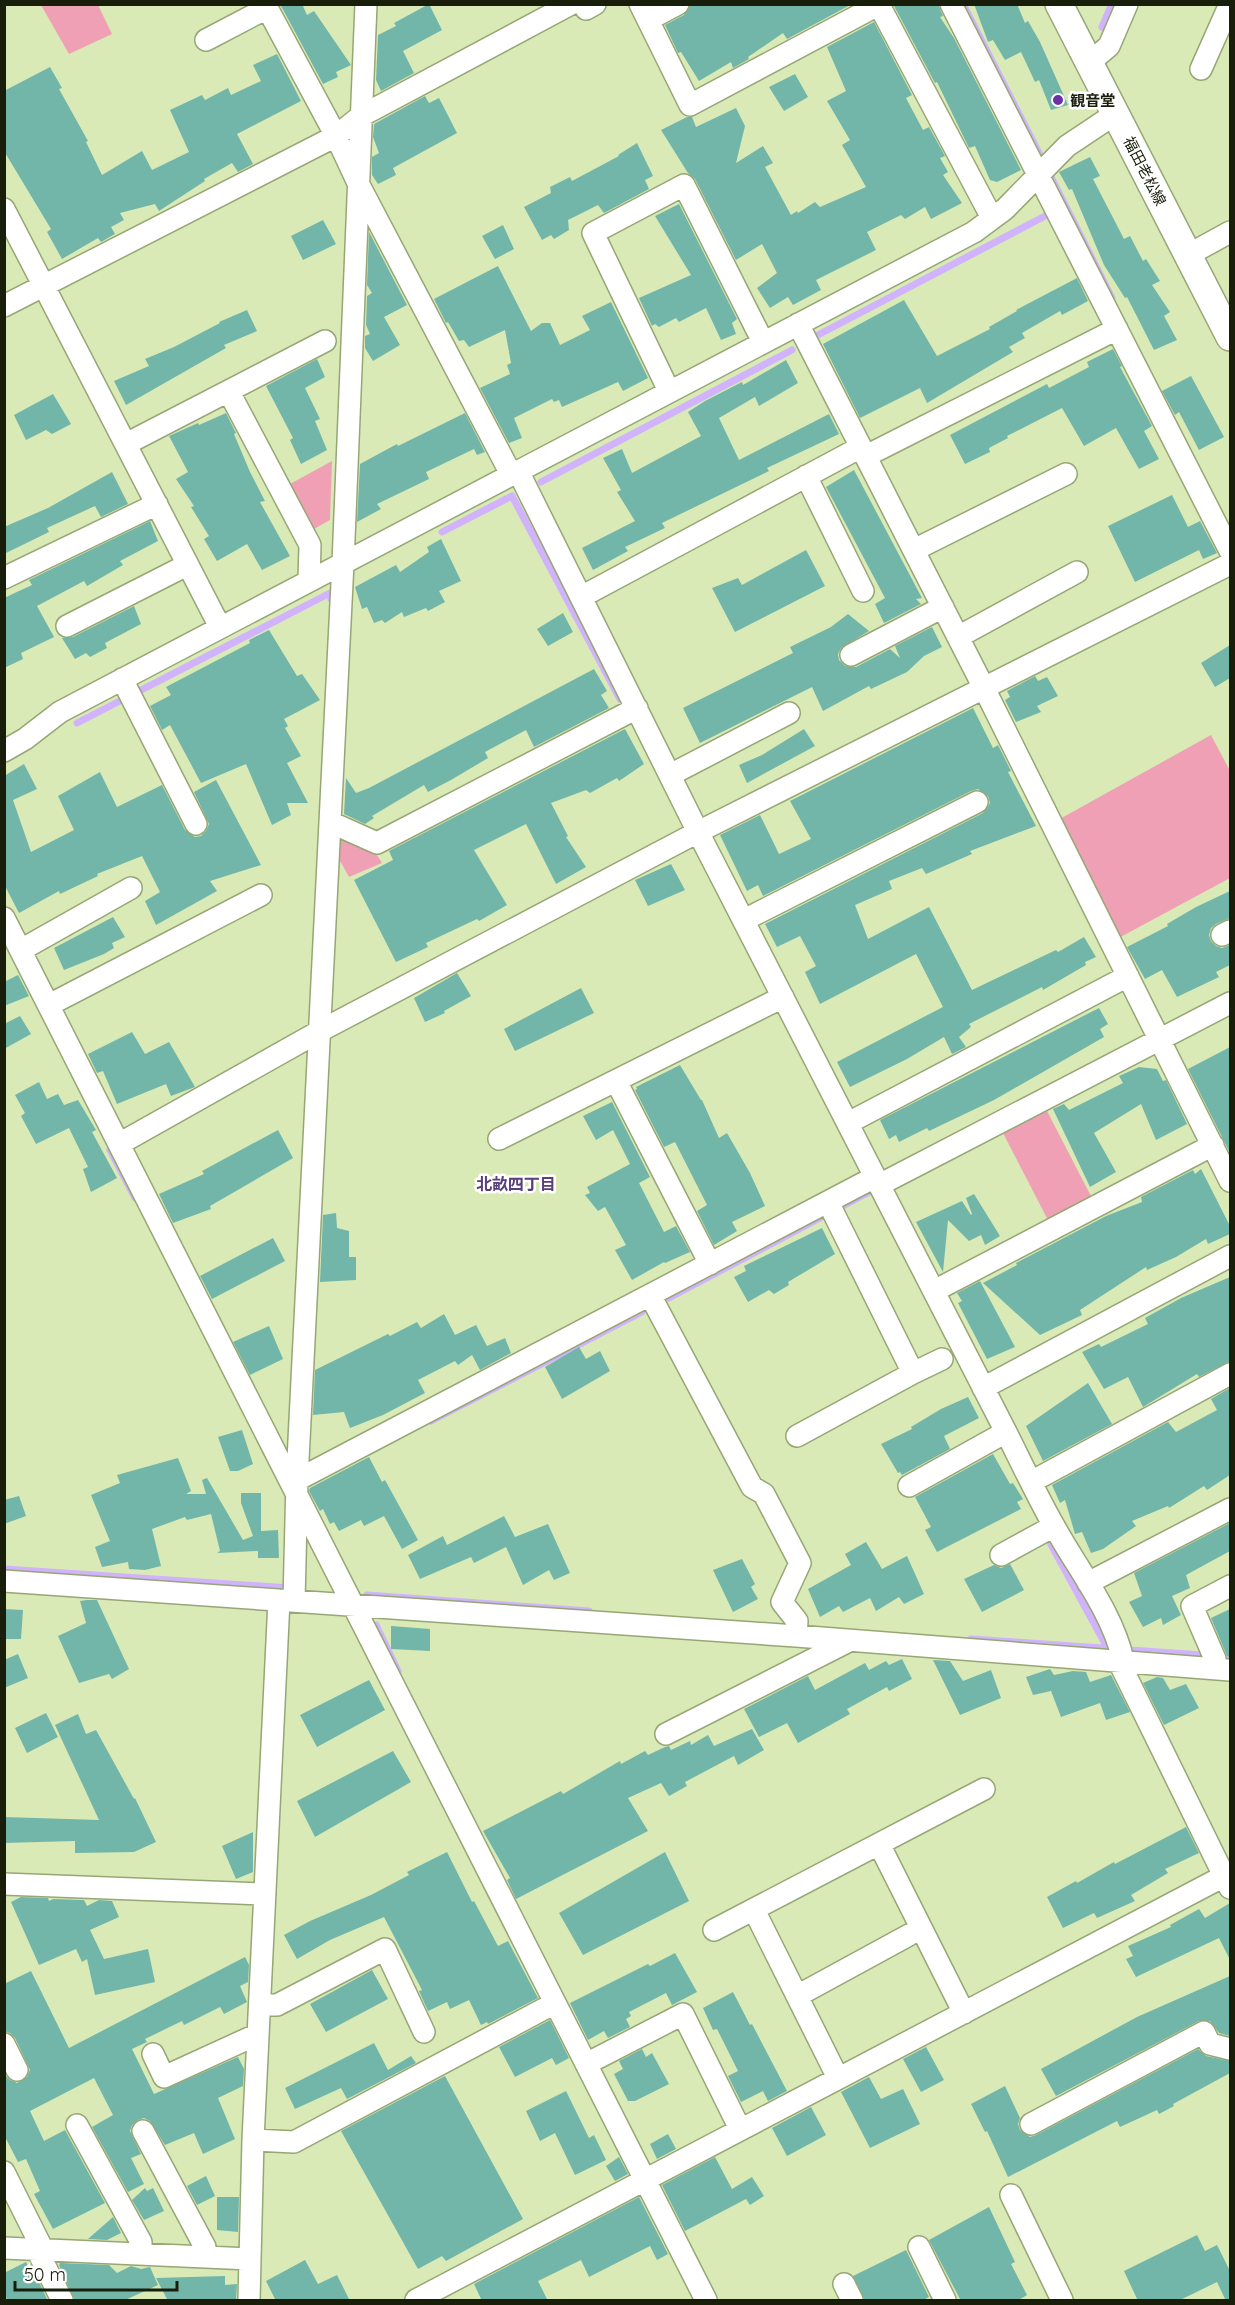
<svg xmlns="http://www.w3.org/2000/svg" width="1235" height="2305" font-family="Quicksand,'Noto Sans JP',sans-serif">
	<rect width="100%" height="100%" fill="#d9eab6"/>
	<path fill="#efa0b4" d="M41 5H98L112 34 69 54Z
		M332 461 330 520 314 529 290 484Z
		M1211 735 1230 771V878L1115 940 1058 820Z
		M337 834 372 847 382 863 349 877 334 850Z
		M1047 1111 1093 1200 1049 1222 1003 1133Z"/>
	<g fill="none" stroke-linecap="round" stroke-linejoin="round">
		<path stroke="#d0b2fd" stroke-width="7" d="M963 4 1040 155
			M1102 27 1112 4
			M1051 177 1112 298
			M818 335 1047 215
			M541 482 792 350
			M442 532 512 496 620 699
			M77 723 332 592 331 599
			M110 1150 135 1198
			M669 1298 873 1190 875 1194
			M431 1421 642 1312
			M1048 1539 1108 1649
			M4 1569 291 1588
			M367 1595 589 1611
			M376 1625 398 1671
			M971 1639 1230 1657"/>
	</g>
	<path fill="#72b6aa" d="M280 4H302L307 15 314 11 351 65 336 72 338 77 323 84Z
		M429 4 442 30 403 51 414 73 381 91 376 80 378 35 396 26 394 23Z
		M691 4H852L787 39 783 33 748 57 749 59 733 68 731 62 699 81 681 52 678 53 665 25 684 15Z
		M893 4H938L943 16 940 17 954 38 1021 170 997 182 990 180 975 146 969 148 937 82 935 83Z
		M974 4H1017L1025 23 1028 21 1040 42 1068 105 1051 110 1039 80 1035 82 1021 52 1005 60 993 40 988 42Z
		M874 22 912 95 906 98 923 130 929 127 945 156 940 158 948 172 943 175 962 203 931 219 925 207 905 219 901 215 867 232 876 250 816 280 821 290 793 305 788 297 770 308 757 288 777 273 762 244 736 260 695 179 688 173 661 130 687 117H692L696 127 736 108 745 126 736 163 763 146 773 163 765 167 791 215 797 211 798 213 815 202 820 207 866 187 842 145 850 140 827 101 846 91 827 47Z
		M277 54 301 101 237 134 253 164 238 172 232 163 204 179 205 181 159 211 155 204 120 213 124 220 111 227 115 234 101 242 98 238 62 259 47 232 51 229 4 151V91L50 67 62 88 59 89 88 141 86 142 102 175 142 151 152 170 189 152 170 110 202 95 205 100 228 88 231 95 261 81 253 65Z
		M795 74 808 97 784 111 769 87Z
		M425 96 429 103 439 98 457 133 393 168 396 175 378 184 372 175V157L379 153 373 137 374 124Z
		M637 143 653 176 645 180 649 189 604 213 598 205 568 220 569 230 554 239 551 235 542 240 524 207 551 193 550 187 570 177 572 181 619 156 618 155Z
		M1090 157 1100 176 1093 179 1124 239 1130 236 1143 261 1146 259 1160 281 1152 285 1170 312 1164 316 1177 340 1154 350 1127 297 1125 298 1104 265 1072 189 1069 190 1059 172Z
		M679 204 737 319 732 323 736 334 721 340 706 308 679 322 676 318 659 327 655 324 652 326 639 298 691 275 655 216Z
		M323 220 336 244 303 260 291 236Z
		M503 225 514 249 495 259 482 236Z
		M369 232 407 305 384 317 400 345 373 361 365 348V336L370 334 366 325 367 296 372 293 367 285Z
		M498 266 531 331 542 323H550L560 345 590 330 582 316 611 302 648 378 623 391 618 382 562 407 559 400 554 402 552 399 514 418 522 438 509 443 480 388 510 374 507 365 511 363 505 330 469 347 464 340 459 341 448 322 446 323 434 299Z
		M1077 278 1088 301 1062 315 1060 311 1022 333 1025 338 1009 347 1013 352 927 403 920 388 860 418 823 344 904 300 937 356 990 329 989 327 1017 311 1016 310Z
		M247 310 257 331 224 345 226 348 126 405 114 381 149 366 145 359 174 347 220 323 219 322Z
		M1113 349 1122 366 1120 367 1152 426 1144 431 1159 459 1139 469 1116 428 1084 446 1062 408 1007 436 1008 438 989 448 990 452 965 464 950 435 1047 384 1049 388 1089 367 1087 362Z
		M317 359 325 377 305 388 320 419 315 421 327 450 301 464 290 440 293 438 266 386Z
		M786 360 798 383 759 406 755 397 719 418 739 460 829 414 839 434 767 468 769 471 662 523 665 528 625 547 628 551 593 570 582 548 635 521 617 492 621 490 603 458 622 449 632 473 701 436 688 412 705 401 742 382 743 385Z
		M1191 376 1224 437 1199 450 1179 412 1175 415 1162 391Z
		M53 394 71 424 52 434 46 430 26 440 14 415Z
		M226 413 236 433 234 434 250 472 265 501 260 502 290 556 262 570 247 544 217 561 204 539 209 536 191 507 194 506 176 479 188 472 169 436 198 423 199 425Z
		M465 413 485 452 477 455 474 449 426 472 429 479 377 504 381 509 357 522 360 464 397 444 398 446Z
		M854 470 922 598 916 599 921 604 884 623 875 604 885 598 826 487Z
		M112 472 128 504 101 517 95 506 47 528 49 532 4 554V527L48 508Z
		M1172 495 1188 527 1200 521 1217 553 1203 559 1199 550 1135 582 1108 526Z
		M150 521 158 541 120 561 123 565 87 586 84 581 37 606 54 637 21 653 23 659 4 668V598L32 585 29 580Z
		M441 539 461 581 439 591 445 602 428 611 426 608 404 617 402 612 385 623 382 620 374 623 367 607 362 609 355 587 396 565 400 572 429 552 427 547Z
		M806 550 825 586 735 632 712 588 738 578 742 585Z
		M134 606 141 624 105 643 107 648 90 657 86 653 75 659 62 638 73 637Z
		M563 613 573 632 548 646 537 629Z
		M848 614 869 631 841 648 838 654 839 660 845 666 856 667 890 649 900 658 895 646 932 627 942 647 924 656 907 672 871 689 869 686 823 711 812 687 700 743 683 708 793 653 790 647 831 627Z
		M269 630 297 676 302 674 320 700 284 719 288 726 285 728 301 756 287 763 308 803H287L291 815 272 825 246 764 201 783 170 725 162 730 150 706 171 695 166 687 250 643 249 640Z
		M1230 645V678L1215 687 1201 663Z
		M594 669 607 691 601 695 609 708 534 747 526 730 485 752 488 758 451 780 428 792 424 785 372 816 374 818 365 824 344 814 346 778 356 793 369 788Z
		M1035 676 1038 681 1047 677 1058 696 1037 706 1041 712 1016 722 1005 700 1010 697 1007 691Z
		M973 708 993 748 998 745 1011 771 1008 772 1036 826 970 851 972 854 926 874 922 868 889 881 892 889 855 905 868 939 929 907 972 990 1056 950 1058 952 1084 937 1096 957 1085 962 1086 965 1043 990 1042 987 969 1024 971 1027 959 1037 966 1047 952 1054 944 1037 907 1059 850 1087 837 1062 943 1007 916 954 820 1004 805 972 816 966 800 936 777 947 765 924 983 813 990 803 988 796 978 789 971 791 763 896 758 885 747 891 720 835 760 815 779 854 811 839 790 801Z
		M625 729 644 764 619 781 617 778 590 793 586 790 551 803 568 836 566 837 586 867 556 884 526 824 474 850 507 905 479 921 477 919 426 943 428 947 396 962 354 880 393 860 389 851Z
		M804 729 815 746 747 783 739 765 762 755Z
		M24 764 37 789 13 800 31 852 74 830 58 796 100 772 117 807 162 785 185 830 195 837 201 836 206 831 209 824 194 792 216 780 261 865 210 881 217 891 156 925 145 901 160 892 142 856 97 874 98 876 60 894 59 891 19 913 4 884V776Z
		M671 864 685 890 648 906 635 880Z
		M1230 891V918L1216 924 1211 928 1209 935 1211 941 1216 946 1222 948 1230 945V965L1216 972 1219 977 1177 997 1162 970 1145 979 1127 947 1168 926 1167 924 1196 907Z
		M113 917 125 937 112 943 114 948 104 954 64 970 54 948Z
		M457 973 471 996 444 1011 445 1013 425 1022 414 998Z
		M18 975 29 996 4 1006V982Z
		M581 988 594 1013 515 1051 504 1029Z
		M1099 1008 1108 1024 1100 1029 1104 1037 994 1100 929 1131 927 1128 899 1142 896 1135 889 1139 880 1120Z
		M20 1016 31 1034 4 1049V1024Z
		M132 1032 145 1054 169 1042 195 1087 171 1096 166 1084 117 1104 103 1071 97 1073 88 1054Z
		M1230 1047V1153L1188 1069Z
		M680 1065 701 1100H702L719 1138 727 1133 750 1173 765 1206 732 1222 737 1231 714 1245 697 1211 707 1205 675 1142 664 1147 635 1090 637 1089 636 1087Z
		M1139 1067 1157 1069 1163 1081 1166 1080 1187 1124 1156 1140 1141 1104 1094 1133 1116 1172 1090 1187 1053 1109 1064 1104 1069 1110 1123 1083 1119 1076Z
		M39 1082 47 1099 58 1094 64 1105 78 1100 96 1130 92 1132 117 1178 91 1192 83 1169 88 1167 69 1128 36 1144 21 1116 25 1113 15 1095Z
		M612 1102 650 1177 639 1183 664 1232 676 1226 690 1252 665 1263 664 1262 632 1280 615 1250 626 1245 605 1207 598 1211 585 1195 590 1193 587 1187 630 1164 613 1130 596 1140 583 1116Z
		M278 1130 293 1158 210 1206 211 1209 173 1223 159 1194 204 1174 202 1171Z
		M1201 1169 1230 1226V1234L1208 1244 1206 1239 1176 1257 1147 1270 1146 1267 1080 1310 1082 1315 1040 1335 983 1283 1017 1265 1016 1263 1106 1216 1142 1202 1141 1197 1193 1170 1195 1174Z
		M974 1194 1000 1236 985 1245 981 1235 969 1241 948 1220 943 1272 916 1222 962 1201 971 1215 972 1214 966 1198Z
		M336 1213 337 1228 349 1231V1257H356V1280L320 1282 323 1215Z
		M822 1228 835 1254 788 1282 789 1285 774 1294 769 1290 748 1302 734 1277 746 1271 744 1266Z
		M273 1238 285 1261 212 1299 200 1276Z
		M1230 1277V1361L1199 1377 1197 1374 1143 1407 1128 1377 1104 1389 1082 1352 1099 1344 1101 1347 1148 1324 1145 1318 1181 1298Z
		M980 1281 1015 1347 987 1359 958 1303 962 1301 957 1293Z
		M444 1314 455 1335 476 1325 487 1346 505 1338 511 1353 480 1370 472 1355 458 1365 455 1361 418 1380 425 1393 383 1415 350 1428 344 1412 313 1415 315 1370 388 1334 390 1336 417 1322 421 1328Z
		M269 1326 283 1359 250 1375 233 1342Z
		M579 1347 586 1359 600 1351 610 1371 562 1399 545 1367Z
		M1088 1383 1112 1424 1043 1461 1026 1426Z
		M1230 1388V1475L1207 1490 1204 1486 1169 1508 1168 1506 1132 1521 1136 1526 1103 1549 1091 1553 1082 1532 1075 1534 1065 1500 1060 1503 1052 1485 1168 1422 1176 1432 1217 1410 1211 1399Z
		M968 1397 979 1418 944 1436 950 1449 902 1475 900 1472 898 1473 881 1444 912 1429 911 1427 941 1409Z
		M242 1430 253 1464 238 1471H230L218 1437Z
		M993 1454 1010 1484 1013 1483 1023 1499 1017 1502 1021 1509 937 1552 925 1530 931 1527 915 1497Z
		M369 1457 382 1482 385 1480 418 1540 402 1549 384 1516 364 1526 361 1520 339 1531 334 1522 330 1524 323 1509 320 1511 309 1491 310 1488Z
		M178 1458 191 1491 186 1494H206L202 1480 207 1478 243 1540 253 1536 241 1503V1493H261V1531L278 1530 279 1558H258V1551L217 1553 220 1551 211 1514 187 1520 185 1517 152 1529 161 1566 145 1570 129 1569 128 1562 102 1567 95 1547 110 1541 91 1495 120 1483 117 1475Z
		M19 1496 26 1516 4 1524V1500Z
		M504 1516 515 1537 548 1524 570 1573 554 1580 549 1570 523 1585 506 1547 474 1563 471 1557 420 1579 408 1555 443 1536 447 1545Z
		M1230 1523V1551L1186 1575 1190 1588 1172 1596 1181 1615 1163 1625 1161 1618 1143 1627 1129 1602 1142 1596 1134 1573Z
		M866 1542 882 1569 907 1556 924 1594 904 1604 899 1597 876 1611 870 1598 843 1612 839 1606 820 1617 808 1589 851 1565 845 1554Z
		M742 1559 755 1584 751 1587 758 1599 733 1612 713 1570Z
		M1010 1564 1024 1590 982 1612 964 1579 994 1565 1001 1568Z
		M87 1600H97L129 1669 112 1679 109 1674 79 1683 58 1636 86 1623 80 1601Z
		M4 1609 23 1610 21 1639H4Z
		M1230 1609V1657L1227 1656 1211 1618Z
		M391 1626 430 1629V1651L391 1649Z
		M18 1654 28 1678 4 1688V1660Z
		M902 1659 912 1679 889 1691 887 1687 847 1709 850 1714 798 1743 787 1723 759 1737 744 1709 808 1676 815 1690 865 1663 869 1670 886 1661 889 1665Z
		M933 1660 950 1661 963 1681 991 1670 1001 1698 960 1715Z
		M1050 1669 1054 1675 1073 1671 1086 1672 1090 1682 1111 1675 1130 1712 1106 1720 1100 1703 1061 1717 1051 1691 1033 1695 1026 1677Z
		M1157 1677 1163 1678 1170 1690 1186 1684 1199 1708 1164 1725 1143 1683Z
		M369 1680 385 1710 317 1747 300 1715Z
		M46 1713 58 1737 27 1753 15 1728Z
		M78 1714 86 1734 96 1730 134 1799 135 1798 156 1842 134 1852 75 1853V1841L4 1843V1817L99 1820 55 1725Z
		M752 1729 764 1750 738 1765 734 1756 685 1782 687 1786 669 1796 661 1783 628 1798 648 1831 516 1899 507 1880 510 1878 483 1831 561 1791 563 1794 620 1761 621 1764 645 1751 648 1755 665 1747 669 1746 671 1750 690 1741 691 1745 708 1735 714 1746Z
		M393 1751 411 1782 315 1837 297 1801Z
		M1186 1827 1199 1853 1165 1869 1168 1873 1131 1895 1135 1901 1097 1918 1094 1913 1063 1928 1047 1897 1076 1881 1077 1883 1114 1862 1115 1864Z
		M253 1832V1872L236 1879 222 1846Z
		M447 1852 472 1902 474 1901 498 1946 508 1941 538 1998 488 2024 487 2022 481 2025 469 2000 450 2009 447 2002 428 2011 419 1991 422 1990 384 1917 330 1940 297 1959 284 1935 310 1921 371 1895 409 1875 407 1872Z
		M665 1852 689 1901 583 1955 559 1913Z
		M21 1897 48 1898 49 1901 53 1899 84 1900 87 1906 99 1900 112 1901 119 1917 90 1930 104 1959 148 1949 155 1982 95 1995 87 1959 82 1962 76 1949 39 1965 11 1902Z
		M1230 1903V1960L1219 1938 1136 1977 1126 1959 1133 1956 1128 1946 1171 1927 1170 1925 1199 1909 1205 1918Z
		M675 1953 697 1992 672 2005 666 1993 629 2012 631 2016 626 2019 630 2027 608 2038 604 2031 588 2040 570 2003 648 1964 650 1966Z
		M245 1957 249 1965 248 1982 240 1986 247 2002 224 2014 220 2007 184 2025 182 2021 145 2039 147 2042 132 2049 154 2094 238 2057 244 2069 243 2086 218 2098 235 2139 203 2154 194 2133 165 2145 150 2121 144 2118 138 2120 132 2125 130 2131 141 2154 131 2158 144 2184 128 2192 92 2127 113 2115 94 2078 30 2111 44 2141 65 2130 105 2203 53 2229 34 2194 40 2191 26 2159 18 2162 4 2135V2074L10 2080 17 2083 27 2077 30 2070 15 2038 10 2033 4 2031V1984L31 1971 69 2048Z
		M372 1970 388 1999 326 2032 310 2004Z
		M1230 1976V2036L1219 2033 1210 2021H1199L1056 2096 1041 2069 1137 2017Z
		M733 1992 750 2025 752 2024 787 2091 768 2101 763 2091 741 2102 728 2076 738 2071 717 2029 713 2030 703 2008Z
		M550 2020 569 2058 556 2065 552 2058 515 2077 499 2047Z
		M374 2043 388 2070 411 2056 416 2063 347 2099 341 2088 295 2109 285 2088Z
		M926 2047 944 2080 921 2092 903 2059Z
		M642 2049 646 2057 652 2053 669 2084 635 2101H628L614 2074 623 2069 619 2061Z
		M1198 2049 1206 2056 1230 2061V2073L1173 2104 1174 2106 1159 2114 1157 2110 1120 2127 1117 2121 1008 2177 987 2131 985 2132 971 2104 1005 2086 1020 2118 1018 2124 1020 2130 1030 2137 1036 2135Z
		M445 2076 523 2219 446 2261 442 2256 418 2269 341 2131Z
		M869 2077 881 2099 903 2089 920 2124 870 2148 841 2092Z
		M566 2091 589 2138 594 2135 606 2160 575 2175 555 2133 540 2141 526 2111Z
		M811 2107 826 2135 787 2156 772 2128Z
		M668 2134 676 2149 657 2159 650 2144Z
		M619 2157 628 2174 615 2181 606 2166Z
		M715 2157 732 2189 752 2177 764 2196 750 2205 746 2199 685 2231 662 2185Z
		M206 2176 215 2196 197 2205 187 2186Z
		M145 2188 147 2191 153 2188 164 2211 144 2220 132 2200Z
		M217 2197H239L238 2232 217 2230Z
		M639 2197 668 2254 657 2260 650 2246 589 2277 581 2260 538 2281 548 2301H482L474 2284Z
		M989 2207 1015 2262 1011 2264 1027 2295 1017 2301H961L929 2240Z
		M113 2217 121 2233 107 2240 88 2239Z
		M1197 2235 1205 2251 1217 2245 1230 2271V2301H1226L1217 2282 1178 2301H1138L1124 2271Z
		M906 2250 929 2297 922 2301H865L853 2276Z
		M305 2260 318 2284 337 2275 350 2301H276L266 2281Z
		M26 2262 37 2284 39 2282 48 2301H8L4 2294V2273Z
		M60 2263 109 2265 117 2273 131 2266 141 2269 150 2267 158 2285 123 2301H75L59 2265Z
		M225 2276V2285L237 2284 236 2301H168L156 2278Z"/>
	<g fill="none" stroke-linecap="round" stroke-linejoin="round">
		<g stroke="#97a675" stroke-width="24">
			<path id="minor" d="M265 4 336 136 358 183 511 474
				M584 4 586 9 595 4
				M640 4 690 105 880 4
				M951 4 1230 551
				M879 5 992 218
				M648 20 678 4
				M206 40 267 8
				M1089 63 1109 46 1127 4
				M1201 69 1230 4
				M4 209 220 627
				M1188 255 1230 232
				M4 306 336 136 361 116 571 4
				M798 324 984 688 1230 1181
				M669 391 593 233 684 185 763 342
				M229 392 310 545 309 580
				M126 444 325 341
				M866 456 1117 329
				M518 471 698 832 1006 1432C1022 1464 1037 1496 1054 1526 1077 1568 1113 1613 1123 1660
				M806 476 863 591
				M914 550 1066 474
				M4 578 157 504
				M581 597 861 447
				M67 626 187 565
				M958 637 1077 572
				M851 655 943 607
				M122 679 196 824
				M4 751 25 739 60 712 974 232 1005 209 1067 146 1115 114
				M670 775 789 713
				M330 822 377 843 637 708
				M4 918 706 2300
				M744 920 977 802
				M1222 935 1230 931
				M21 950 131 888
				M49 1005 261 895
				M616 1081 710 1264
				M848 1123 1128 976
				M499 1139 783 997
				M119 1144 320 1031 698 832 1230 564
				M879 1185 1230 1003
				M934 1291 1213 1145
				M650 1295 752 1487 764 1494 800 1563 782 1602 797 1621 796 1636
				M913 1373 942 1359
				M983 1388 1230 1256
				M797 1436 913 1373 828 1202
				M297 1480 875 1177
				M1031 1482 1230 1374
				M909 1486 1006 1432
				M1001 1555 1054 1526
				M4 1581 796 1636 1230 1670
				M1088 1583 1230 1509
				M294 1601 297 1480 343 563 366 4
				M1118 1660 1230 1888
				M1216 1669 1215 1659 1192 1606 1230 1586
				M666 1734 849 1641
				M879 1844 964 2013
				M4 1884 265 1894
				M754 1910 838 2078
				M714 1930 984 1789
				M797 1996 909 1935
				M260 2005H277L385 1949 424 2032
				M4 2044 17 2070
				M153 2054 164 2077 258 2034
				M586 2064 683 2014 740 2129
				M1031 2124 1204 2032 1210 2044 1230 2049
				M77 2125 141 2242V2253
				M143 2131 205 2247 204 2257
				M253 2140 294 2142 555 2003
				M4 2172 43 2250
				M1011 2195 1062 2300
				M919 2247 945 2300
				M4 2248 250 2259
				M37 2250 62 2300
				M844 2284 852 2300
				M249 2300 253 2140 279 1600
				M416 2300 1230 1873"/>
		</g>
		<g stroke="#97a675" stroke-width="30">
			<path id="major" d="M1059 4 1230 337"/>
		</g>
		<use href="#minor" stroke="#fff" stroke-width="21"/>
		<use href="#major" stroke="#fff" stroke-width="27"/>
	</g>
	<circle fill="#6c31a7" stroke="#fff" stroke-width="2" cx="1058" cy="100" r="6"/>
	<g text-anchor="middle" dominant-baseline="central" stroke-width="5" stroke-linejoin="round" paint-order="stroke">
		<g font-size="15" font-weight="bold" fill="#181e0a" stroke="#fff" text-anchor="start">
			<text x="1070" y="100">観音堂</text>
		</g>
		<g font-size="15" fill="#181e0a" stroke="#fff">
			<text transform="translate(1145 171) rotate(63)">福田老松線</text>
		</g>
		<g font-size="16" font-weight="bold" fill="#583e7a" stroke="#fff">
			<text x="516" y="1184">北畝四丁目</text>
		</g>
	</g>
	<rect width="1235" height="2305" fill="none" stroke="#181e0a" stroke-width="12"/>
	<path d="M15 2281v9h162v-9" fill="none" stroke="#181e0a" stroke-width="3"/>
	<text x="24" y="2281" font-size="18" fill="#181e0a" stroke="#ffffff" stroke-width="4.5" paint-order="stroke">50 m</text>
</svg>
